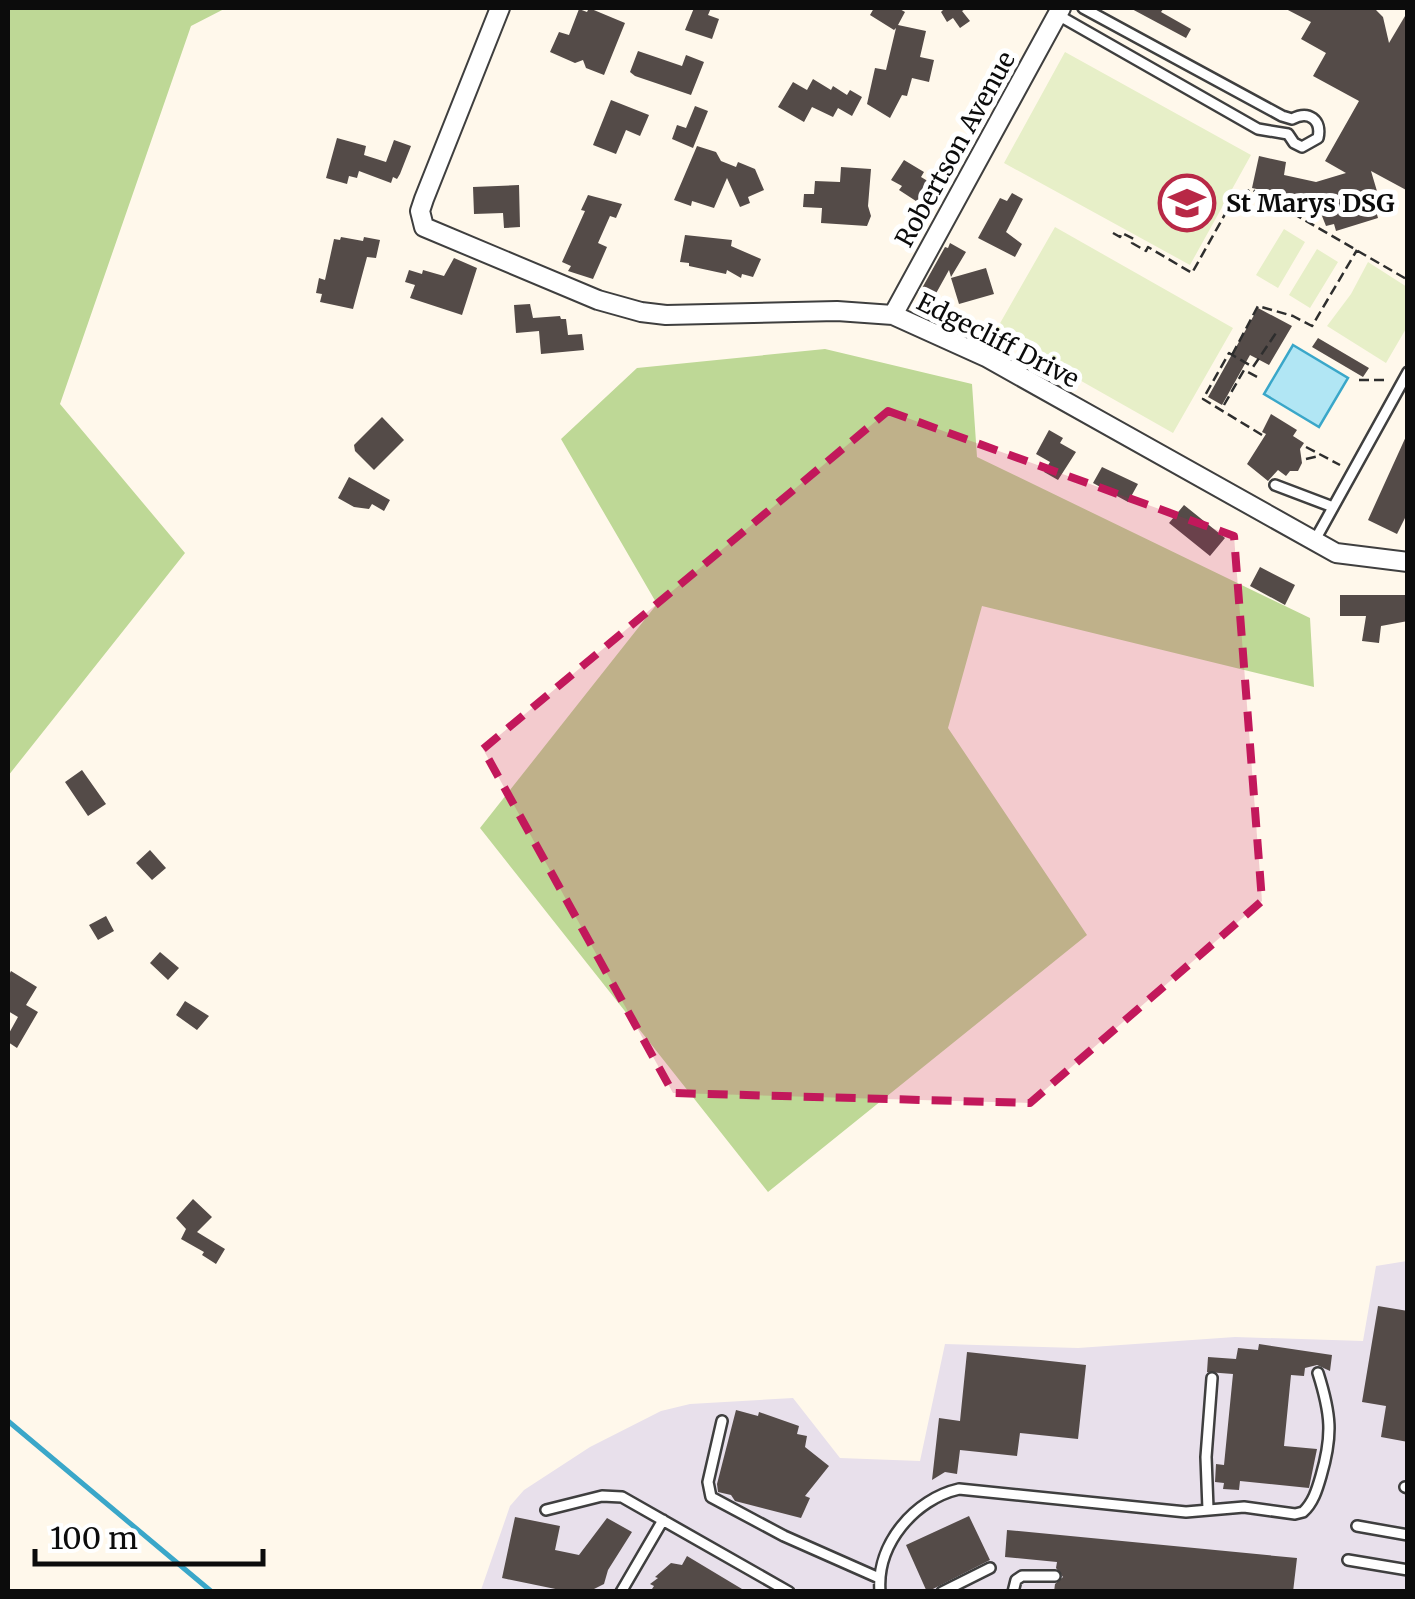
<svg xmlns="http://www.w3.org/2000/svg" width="1415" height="1599" font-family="Merriweather,serif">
	<rect width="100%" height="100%" fill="#fff8eb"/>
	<path fill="#e8e0eb" d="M1407 1261V1591L481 1590 510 1506 524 1490 590 1447 661 1411 690 1404 793 1398 840 1458 920 1461 945 1344 1078 1348 1235 1337 1363 1341 1376 1266Z"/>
	<path fill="#bed896" d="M8 8H226L191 26 60 404 185 553 8 776Z
		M825 349 972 384 977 457 1310 618 1314 687 982 606 948 728 1087 935 768 1192 480 828 657 604 561 439 637 368Z"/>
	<path fill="#e7efc8" d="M1065 52 1251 155 1190 265 1004 163Z
		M1055 227 1233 328 1173 433 995 332Z
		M1284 229 1305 242 1278 288 1256 275Z
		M1317 249 1338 262 1310 308 1289 295Z
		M1368 262 1407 287V327L1386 363 1327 326 1351 294Z"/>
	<path fill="#b1e6f4" stroke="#3aa7c9" stroke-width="2.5" d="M1293 345 1348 378 1319 427 1264 394Z"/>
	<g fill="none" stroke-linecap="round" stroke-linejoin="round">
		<path stroke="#3aa7c9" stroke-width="5" d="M8 1421 212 1592"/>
	</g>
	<path fill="#544b48" d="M589 8 625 23 604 75 586 68 583 60 575 63 550 52 559 32 569 35 579 9 587 12Z
		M694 8H711L708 15 719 19 712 39 685 30Z
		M874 8H898L905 12 898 25 926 31 920 57 934 60 929 82 912 78 907 96 902 95 890 118 867 104 875 68 886 70 896 28 894 30 870 15Z
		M945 8H967L962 11 970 21 960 28 953 18 947 22 941 12Z
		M1130 8H1164L1161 12 1191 29 1186 38Z
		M1284 8 1376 10 1383 17 1389 43 1408 11V191L1371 171 1382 208 1376 211 1378 218 1336 231 1334 224 1326 226 1322 216 1287 207 1290 196 1252 188 1259 156 1286 162 1284 175 1316 182 1346 173 1325 161 1359 101 1313 76 1326 53 1301 39 1311 22Z
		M638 51 682 66 686 55 704 62 691 95 635 76 630 72Z
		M813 79 831 90 833 86 847 95 850 90 862 97 852 116 838 108 833 117 812 107 804 122 778 107 793 82 807 90Z
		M611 100 649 115 640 136 626 130 616 154 593 145Z
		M695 106 708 111 693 148 672 139 677 125 686 128Z
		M337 138 366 146 364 155 386 162 394 140 411 146 400 174 397 179 393 177 391 183 359 171 357 178 349 176 347 184 326 178Z
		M697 146 716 152 721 161 736 167 738 162 755 169 764 190 748 197 750 203 740 207 727 178 714 208 692 201 691 206 674 200Z
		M904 160 924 172 921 177 931 183 919 203 899 190 902 186 891 180Z
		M841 167 871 169 868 206 871 216 867 226 821 223 822 208 803 207 804 194H814L815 181 840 182Z
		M519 185 520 227 504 228 503 213 474 214 473 187Z
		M1012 193 1023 199 1006 232 1022 244 1015 257 978 238 1000 198 1007 201Z
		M588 195 622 204 616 218 610 216 598 243 607 247 593 279 568 271 571 266 562 262 585 211 581 210Z
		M685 235 732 240 731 246 761 259 753 277 742 274 741 278 727 270 726 274 689 266V263L680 262Z
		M341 237 363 241 364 237 380 240 376 258 367 257 353 309 320 302 322 294 316 293 319 278 325 280 334 239 340 240Z
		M950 243 966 252 951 277 949 270 934 297 921 290 945 247 948 248Z
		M454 258 477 268 462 315 410 298 415 285 405 282 409 270 422 274 423 270 444 276Z
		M986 268 994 294 959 304 951 278Z
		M530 304 533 318 560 316 561 319H566L568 335 582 334 584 350 541 354 539 331 516 333 514 305Z
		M1258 308 1292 326 1269 365 1250 355 1222 405 1208 397Z
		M1318 338 1369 368 1363 377 1312 347Z
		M1271 414 1297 430 1293 436 1304 443 1300 449 1302 463 1298 471H1290L1286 476 1278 470 1268 481 1247 464 1266 434 1262 432Z
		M382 417 404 440 374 470 355 451 354 445Z
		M1049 430 1063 438 1060 443 1076 452 1058 480 1044 472 1050 462 1036 454Z
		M1408 432V512L1397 534 1368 520Z
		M1102 467 1138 484 1128 502 1093 483Z
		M349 477 390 500 384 511 372 504 369 509 354 507 338 498Z
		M1184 505 1225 538 1210 556 1169 523Z
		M1260 567 1295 585 1285 605 1250 586Z
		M1340 595H1408V621L1381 626 1379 643 1362 641 1366 616H1340Z
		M82 770 106 804 88 816 65 782Z
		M150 850 166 868 152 880 136 863Z
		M106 916 114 931 98 940 89 925Z
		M160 952 179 968 168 980 150 963Z
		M11 971 37 987 26 1005 38 1012 17 1048 8 1042V1035L18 1017 8 1011V977Z
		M185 1001 209 1016 197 1030 176 1015Z
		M193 1199 212 1217 197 1232 225 1249 216 1264 202 1255 204 1252 181 1239 186 1229 176 1218Z
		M1378 1306 1408 1311V1442L1381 1437 1386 1406 1362 1402Z
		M1259 1344 1332 1355 1330 1371 1317 1365 1305 1368 1304 1376 1291 1375 1284 1446 1317 1449 1309 1488 1240 1481 1239 1490 1223 1489 1224 1483 1215 1482 1216 1464 1224 1465 1233 1374 1207 1372 1208 1357 1236 1359 1238 1348 1258 1350Z
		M967 1352 1086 1365 1078 1439 1020 1433 1017 1456 960 1450 957 1474 945 1472 932 1480 939 1418 960 1421Z
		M736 1410 758 1416 759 1412 799 1426 797 1434 807 1436 805 1447 829 1466 805 1496 810 1498 801 1518 735 1501 731 1495 718 1492 717 1484Z
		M969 1516 990 1560 927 1592 906 1545Z
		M515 1517 560 1526 555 1550 579 1555 607 1518 632 1532 608 1570 604 1584 588 1592H570L502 1578Z
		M1007 1530 1297 1558 1293 1592H1054L1055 1584 1063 1577 1056 1568 1057 1562 1005 1557Z
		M687 1556 747 1592H650L654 1586 650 1584 658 1578 655 1577 671 1563 682 1565Z"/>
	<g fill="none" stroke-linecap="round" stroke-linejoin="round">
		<g stroke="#3f3f3f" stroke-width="14">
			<path id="service" d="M1058 15 1258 129 1288 134 1294 143 1302 147 1318 138C1322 120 1309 110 1292 119L1282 116 1083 8
				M1275 485 1333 507
				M1315 540 1408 372
				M722 1421 708 1482 711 1497 784 1536 879 1578
				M1405 1487 1408 1488
				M1208 1509 1206 1457 1212 1378
				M546 1510 602 1496 622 1497 789 1592
				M1357 1526 1408 1535
				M1348 1560 1408 1570
				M621 1592 663 1520
				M880 1592C876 1544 915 1499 959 1489L1186 1512 1244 1507 1295 1514 1303 1512C1313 1503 1317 1490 1321 1476 1333 1435 1331 1414 1318 1373
				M942 1592 990 1568
				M1013 1592 1016 1580 1022 1576H1055"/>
		</g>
		<g stroke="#3f3f3f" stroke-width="22">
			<path id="minor" d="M500 8 424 199 420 211 424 227 598 300 641 312 666 315 837 311 893 315 986 357 1336 553 1408 562
				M893 315 1061 8"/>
		</g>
		<path stroke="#2e2e2e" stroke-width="2.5" stroke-dasharray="10 5" stroke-linecap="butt" d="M1113 233 1120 237 1122 233 1134 239 1132 243 1146 251 1148 247 1192 273 1233 200 1251 189 1408 280
			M1232 355 1258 306 1293 316 1312 326 1357 250
			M1359 380H1387
			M1224 405 1244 370 1261 379
			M1262 435 1203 399 1229 353 1253 367 1278 330
			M1306 447 1340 465
			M1306 459 1319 456"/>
		<use href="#service" stroke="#fff" stroke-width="9"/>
		<use href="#minor" stroke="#fff" stroke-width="18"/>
	</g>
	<path fill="#c2185b" fill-opacity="0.2" stroke="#c2185b" stroke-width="8" stroke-dasharray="20 12" stroke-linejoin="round" d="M888 411 1234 536 1262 901 1030 1103 673 1093 483 749Z"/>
	<defs>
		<g id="school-ring" transform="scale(2.875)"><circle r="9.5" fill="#fff" stroke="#b82846" stroke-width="1.5"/><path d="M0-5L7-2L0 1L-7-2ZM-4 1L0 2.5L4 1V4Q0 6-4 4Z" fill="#b82846"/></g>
	</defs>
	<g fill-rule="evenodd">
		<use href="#school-ring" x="1187" y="203"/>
	</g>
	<g text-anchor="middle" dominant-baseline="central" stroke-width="10" stroke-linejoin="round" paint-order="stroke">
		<g font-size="25" fill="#0c0c0c" stroke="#fff">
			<text transform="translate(955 149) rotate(-61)">Robertson Avenue</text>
			<text transform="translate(998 340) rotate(27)">Edgecliff Drive</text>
		</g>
		<g font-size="25" font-weight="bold" fill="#0c0c0c" stroke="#fff" text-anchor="start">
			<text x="1226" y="203">St Marys DSG</text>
		</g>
	</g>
	<rect width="1415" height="1599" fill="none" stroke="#0c0c0c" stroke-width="20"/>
	<path d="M35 1549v15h228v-15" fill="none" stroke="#0c0c0c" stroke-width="5"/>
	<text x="50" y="1549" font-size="30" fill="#0c0c0c" stroke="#ffffff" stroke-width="8" paint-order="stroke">100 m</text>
</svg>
